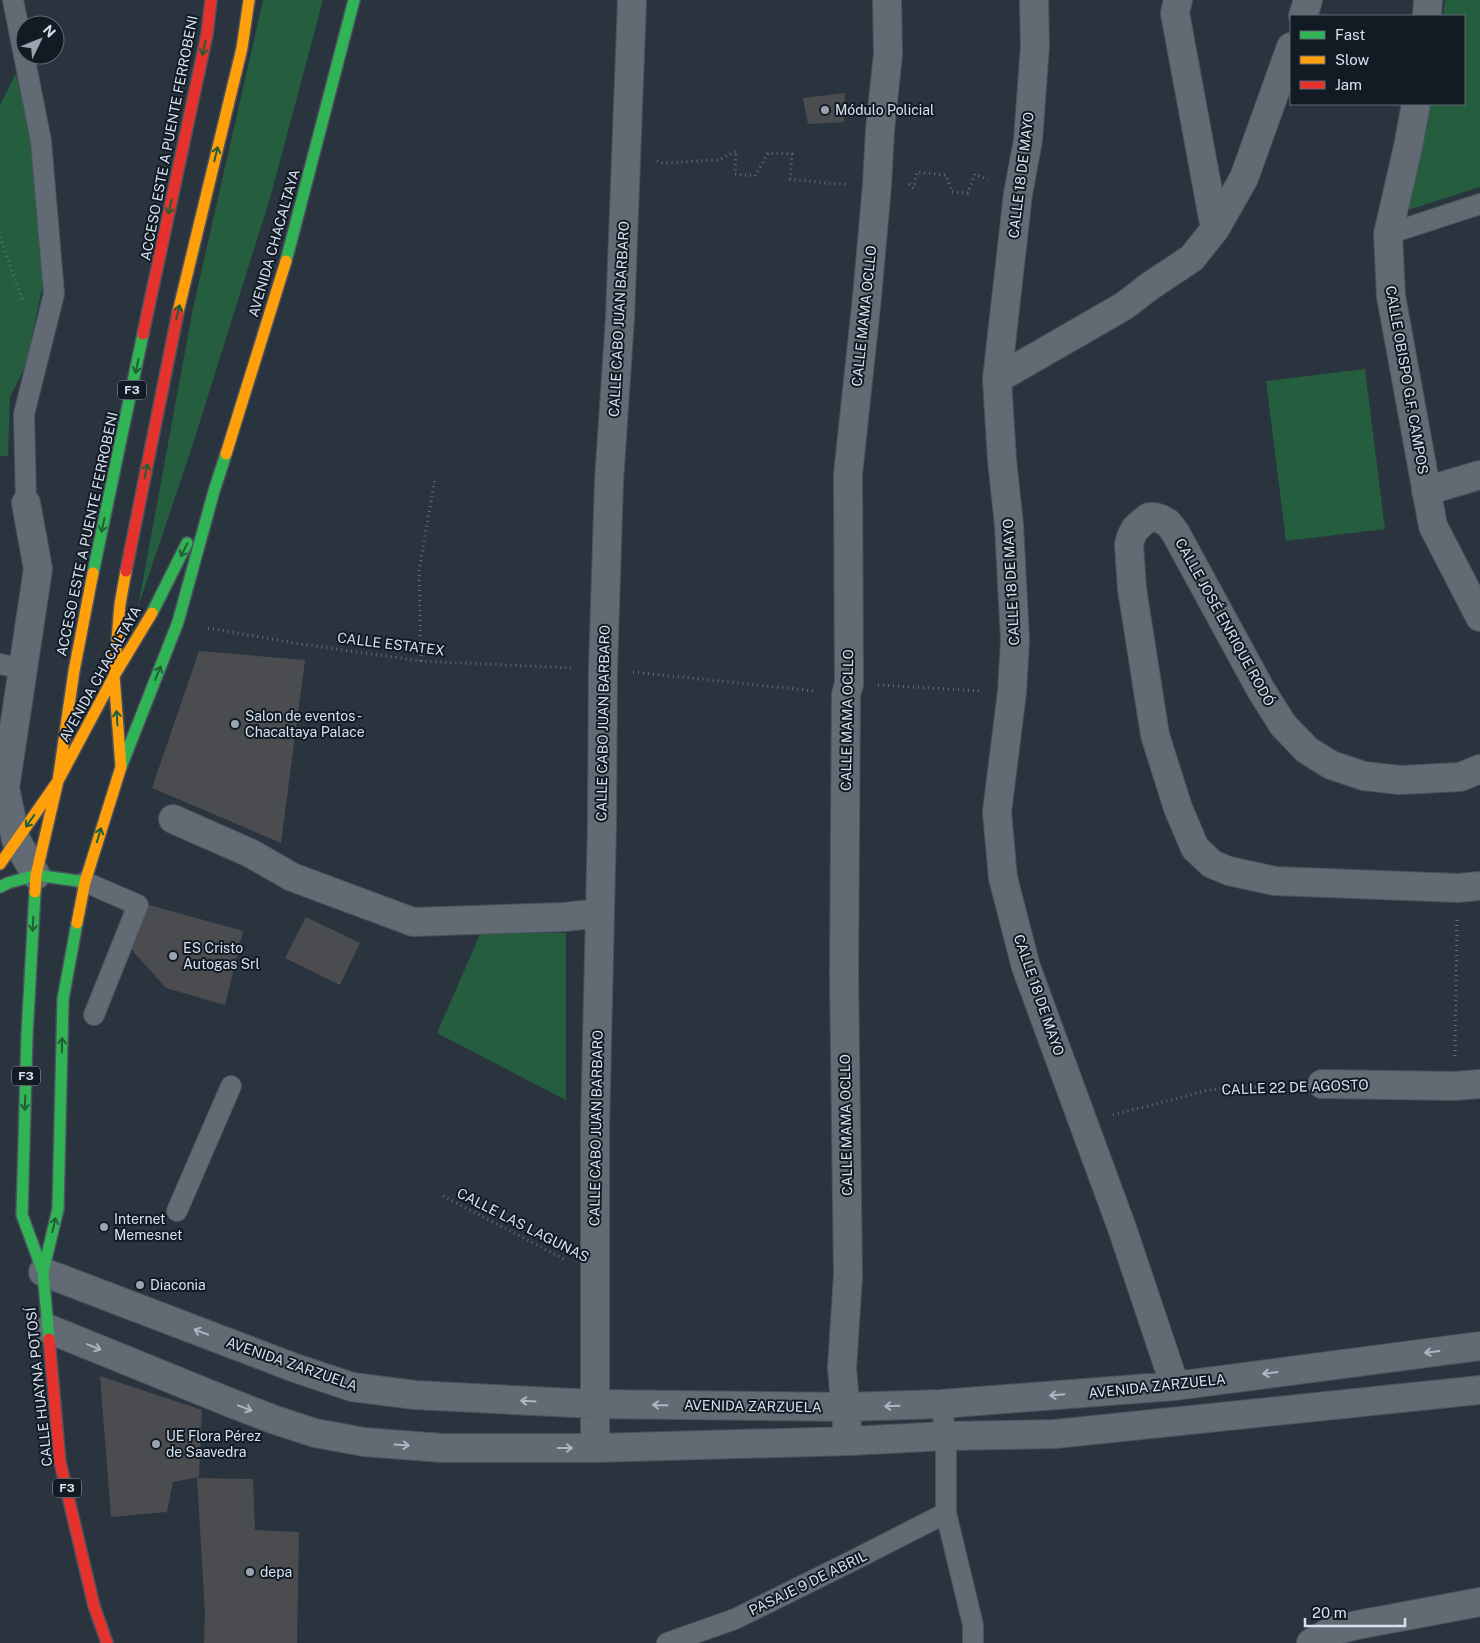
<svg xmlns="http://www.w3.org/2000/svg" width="1480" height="1643" font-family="'Public Sans',sans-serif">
	<rect width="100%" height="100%" fill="#2a343f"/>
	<path fill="#245e3f" d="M263 0H323L270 198 191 450 138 607 193 308Z
		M1445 0H1480V187L1405 211 1431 104H1464V16H1443Z
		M16 73 30 135 43 284 26 365 10 397 8 456H0V105Z
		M1365 369 1385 529 1286 541 1266 381Z
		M481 932 566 933V1100L437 1033Z"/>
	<path fill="#4b4c4f" d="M845 93 844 122 808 124 803 98Z
		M199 651 305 660 281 843 152 788Z
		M135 901 243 931 225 1005 166 988 122 939Z
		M306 917 360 943 340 985 285 958Z
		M100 1376 202 1410 199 1477 173 1482 167 1512 111 1517Z
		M197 1478 253 1479 255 1530 299 1532 297 1643H204L205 1613Z"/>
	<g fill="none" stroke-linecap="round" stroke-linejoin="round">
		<g stroke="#4a535d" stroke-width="22">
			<path id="lane" d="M13 0 41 141 54 294 24 414 26 503
				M1388 234 1480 204
				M0 664 23 669
				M85 882 138 905 94 1015
				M177 1211 231 1086
				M941 1404 946 1436V1513L973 1625V1643
				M667 1643 735 1619 850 1562 946 1513"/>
		</g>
		<g stroke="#4a535d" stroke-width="30">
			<path id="street" d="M1034 0 1035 46 1028 140 1018 194 997 379 1002 460 1009 525 1015 640 1012 692 997 812 1003 878 1026 967 1122 1228 1175 1386
				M1178 0 1175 13 1215 229
				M1303 16 1308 0
				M1427 16 1428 0
				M1416 104 1408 147 1388 234 1391 296 1433 526 1480 617
				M997 379 1124 306 1150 286 1192 258 1215 229 1244 178 1291 47
				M1426 491 1480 475
				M26 503 38 569 5 788 16 840 36 875
				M1480 769 1460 777 1400 780 1364 776 1331 765 1307 750 1283 725 1261 690 1175 532 1168 523 1161 519 1154 517H1149L1145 520 1135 529 1131 537 1129 545 1132 589 1155 735 1178 808 1195 848 1212 864 1229 871 1275 881 1458 888 1480 886
				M173 819 250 853 292 877 413 922 564 917 600 913
				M1322 1084 1454 1086 1480 1084
				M43 1272 295 1368 352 1387 415 1395 594 1404 845 1407 941 1404 1175 1386 1480 1346
				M49 1329 231 1403 275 1420 315 1433 364 1442 442 1448H595L850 1441 946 1436 1055 1434 1480 1390
				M847 1426 842 1368 848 1275 844 975 846 694 849 684 848 474 867 297 877 185 880 130 888 54 887 0
				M595 1448V1130L602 824 603 669 609 481 620 318 632 0
				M1311 1643 1329 1632 1357 1625 1480 1602"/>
		</g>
		<g stroke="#4a535d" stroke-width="14">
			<path id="fast" d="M286 261 354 0
				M93 573 143 334
				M152 613 187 543
				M121 767 178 622 214 491 226 454
				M0 887 8 883 36 875 85 882
				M35 892 27 1035 22 1215 43 1272 49 1339
				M43 1272 58 1209 63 999 77 923"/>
		</g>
		<g stroke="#4a535d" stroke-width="14">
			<path id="slow" d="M178 312 242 48 249 0
				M226 454 286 261
				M0 864 58 781 114 676 152 613
				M35 892 36 875 58 781 74 671 93 573
				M77 923 85 882 121 767 114 676 120 604 126 571"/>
		</g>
		<g stroke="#4a535d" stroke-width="14">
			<path id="jam" d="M143 334 207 34 211 0
				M126 571 178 312
				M49 1339 60 1462 94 1606 107 1643"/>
		</g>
		<path stroke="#666d76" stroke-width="3" stroke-dasharray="1 4" stroke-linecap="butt" d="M657 161 661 163 719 160 736 151 735 174 755 176 768 153 792 154 790 179 826 183 846 184
			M909 184 914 188 917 172 946 175 952 192 968 193 975 174 988 180
			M0 237 23 302
			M208 628 301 644 421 661 571 668
			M421 661 419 571 435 478
			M633 672 815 691
			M878 685 982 691
			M1455 1056 1457 919
			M1113 1115 1209 1090 1235 1088 1291 1086
			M443 1196 564 1259"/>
		<use href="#lane" stroke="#626a74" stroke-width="20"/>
		<use href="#street" stroke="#626a74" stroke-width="28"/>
		<use href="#fast" stroke="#30b455" stroke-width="11"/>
		<use href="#slow" stroke="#ff9f0a" stroke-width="11"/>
		<use href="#jam" stroke="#e5322d" stroke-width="11"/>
	</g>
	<defs><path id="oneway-shaft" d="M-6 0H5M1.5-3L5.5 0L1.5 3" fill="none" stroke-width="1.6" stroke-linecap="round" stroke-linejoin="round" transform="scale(1.25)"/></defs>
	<g stroke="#205f3a">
		<use href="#oneway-shaft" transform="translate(204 48) rotate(102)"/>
		<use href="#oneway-shaft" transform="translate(216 154) rotate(-76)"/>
		<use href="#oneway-shaft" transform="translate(170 207) rotate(102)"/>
		<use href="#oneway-shaft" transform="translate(178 312) rotate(-76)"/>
		<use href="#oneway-shaft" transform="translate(137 366) rotate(102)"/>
		<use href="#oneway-shaft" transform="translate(146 471) rotate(-79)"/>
		<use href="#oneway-shaft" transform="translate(103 525) rotate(102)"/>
		<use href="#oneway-shaft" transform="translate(184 550) rotate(117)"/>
		<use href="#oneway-shaft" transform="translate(158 673) rotate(-68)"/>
		<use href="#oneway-shaft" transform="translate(117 718) rotate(-94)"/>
		<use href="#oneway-shaft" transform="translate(30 821) rotate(126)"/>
		<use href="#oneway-shaft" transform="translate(99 835) rotate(-73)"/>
		<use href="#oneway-shaft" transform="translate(33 924) rotate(93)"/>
		<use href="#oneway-shaft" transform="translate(62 1045) rotate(-89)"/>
		<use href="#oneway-shaft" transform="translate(25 1103) rotate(92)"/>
		<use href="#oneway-shaft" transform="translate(54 1225) rotate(-77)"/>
	</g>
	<g stroke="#adb7c4">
		<use href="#oneway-shaft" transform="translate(201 1332) rotate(-159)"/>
		<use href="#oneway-shaft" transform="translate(94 1347) rotate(22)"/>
		<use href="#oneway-shaft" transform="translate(1432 1352) rotate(173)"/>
		<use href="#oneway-shaft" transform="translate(1270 1373) rotate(173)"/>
		<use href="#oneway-shaft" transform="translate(1057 1395) rotate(175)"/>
		<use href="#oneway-shaft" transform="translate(528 1401) rotate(-177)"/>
		<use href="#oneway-shaft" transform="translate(660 1405) rotate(-179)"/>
		<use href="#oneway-shaft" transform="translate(892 1406) rotate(178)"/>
		<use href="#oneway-shaft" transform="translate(245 1408) rotate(21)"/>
		<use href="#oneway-shaft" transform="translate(402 1445) rotate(4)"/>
		<use href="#oneway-shaft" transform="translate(565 1448)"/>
	</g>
	<g fill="#9aa4b1" stroke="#121a24" stroke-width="2">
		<circle cx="825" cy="110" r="5"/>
		<circle cx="235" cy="724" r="5"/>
		<circle cx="173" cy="956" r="5"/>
		<circle cx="104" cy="1227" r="5"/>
		<circle cx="140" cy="1285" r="5"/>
		<circle cx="156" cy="1444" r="5"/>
		<circle cx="250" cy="1572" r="5"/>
	</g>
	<g text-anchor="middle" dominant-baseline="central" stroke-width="4" stroke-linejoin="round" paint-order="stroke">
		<g fill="#121a24" stroke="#9ba5b2" stroke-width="1">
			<rect x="118" y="380.5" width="28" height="19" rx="4"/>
			<rect x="12" y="1066.5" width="28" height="19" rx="4"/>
			<rect x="53" y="1478.5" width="28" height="19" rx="4"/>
		</g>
		<g font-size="12" font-weight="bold" fill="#d6e1ef">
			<text x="132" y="390">F3</text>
			<text x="26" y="1076">F3</text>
			<text x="67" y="1488">F3</text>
		</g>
		<g font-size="14" fill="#d6e1ef" stroke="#121a24" text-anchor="start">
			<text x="835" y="110">Módulo Policial</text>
			<text x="245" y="716">Salon de eventos -<tspan x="245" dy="16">Chacaltaya Palace</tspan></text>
			<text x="183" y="948">ES Cristo<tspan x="183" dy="16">Autogas Srl</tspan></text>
			<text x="114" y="1219">Internet<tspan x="114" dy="16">Memesnet</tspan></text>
			<text x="150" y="1285">Diaconia</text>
			<text x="166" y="1436">UE Flora Pérez<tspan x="166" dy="16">de Saavedra</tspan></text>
			<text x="260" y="1572">depa</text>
		</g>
		<g font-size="14" fill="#d6e1ef" stroke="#121a24">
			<text transform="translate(169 138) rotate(-79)">ACCESO ESTE A PUENTE FERROBENI</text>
			<text transform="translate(1021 175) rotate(-83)">CALLE 18 DE MAYO</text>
			<text transform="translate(274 243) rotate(-74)">AVENIDA CHACALTAYA</text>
			<text transform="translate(864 316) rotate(-84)">CALLE MAMA OCLLO</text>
			<text transform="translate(619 319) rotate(-87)">CALLE CABO JUAN BARBARO</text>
			<text transform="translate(1407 380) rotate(80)">CALLE OBISPO G.F. CAMPOS</text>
			<text transform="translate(87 534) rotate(-78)">ACCESO ESTE A PUENTE FERROBENI</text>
			<text transform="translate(1011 582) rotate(-93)">CALLE 18 DE MAYO</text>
			<text transform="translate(1225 622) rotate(61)">CALLE JOSÉ ENRIQUE RODÓ</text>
			<text transform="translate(391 644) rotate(7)">CALLE ESTATEX</text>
			<text transform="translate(100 674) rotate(-61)">AVENIDA CHACALTAYA</text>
			<text transform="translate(847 720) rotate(-89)">CALLE MAMA OCLLO</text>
			<text transform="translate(603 723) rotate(-89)">CALLE CABO JUAN BARBARO</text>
			<text transform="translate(1039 995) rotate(71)">CALLE 18 DE MAYO</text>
			<text transform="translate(1295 1087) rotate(-2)">CALLE 22 DE AGOSTO</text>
			<text transform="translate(846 1125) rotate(-91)">CALLE MAMA OCLLO</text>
			<text transform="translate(596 1128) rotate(-89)">CALLE CABO JUAN BARBARO</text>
			<text transform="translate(523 1225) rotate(27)">CALLE LAS LAGUNAS</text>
			<text transform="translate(292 1364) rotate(19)">AVENIDA ZARZUELA</text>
			<text transform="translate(1157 1386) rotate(-6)">AVENIDA ZARZUELA</text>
			<text transform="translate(39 1387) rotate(-96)">CALLE HUAYNA POTOSÍ</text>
			<text transform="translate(753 1406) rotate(1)">AVENIDA ZARZUELA</text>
			<text transform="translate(808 1583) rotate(-26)">PASAJE 9 DE ABRIL</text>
		</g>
	</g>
	<rect x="1290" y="15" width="175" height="90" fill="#121a24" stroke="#606a75"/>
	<rect x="1300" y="31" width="25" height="8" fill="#30b455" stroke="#606a75"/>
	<text x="1335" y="40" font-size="15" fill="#d6e1ef">Fast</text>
	<rect x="1300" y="56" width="25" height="8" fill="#ff9f0a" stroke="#606a75"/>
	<text x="1335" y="65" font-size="15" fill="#d6e1ef">Slow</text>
	<rect x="1300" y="81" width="25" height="8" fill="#e5322d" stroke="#606a75"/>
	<text x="1335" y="90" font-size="15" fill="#d6e1ef">Jam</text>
	<g transform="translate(40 40) rotate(47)"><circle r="24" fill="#121a24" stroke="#606a75"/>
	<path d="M0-4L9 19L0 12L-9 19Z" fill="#9aa4b1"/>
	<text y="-8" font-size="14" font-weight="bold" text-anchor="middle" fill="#d6e1ef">N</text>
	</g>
	<path d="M1305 1618v8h100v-8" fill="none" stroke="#d6e1ef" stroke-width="2.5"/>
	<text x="1312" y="1618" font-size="15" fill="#d6e1ef" stroke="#121a24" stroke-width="4" paint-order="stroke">20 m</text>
</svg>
